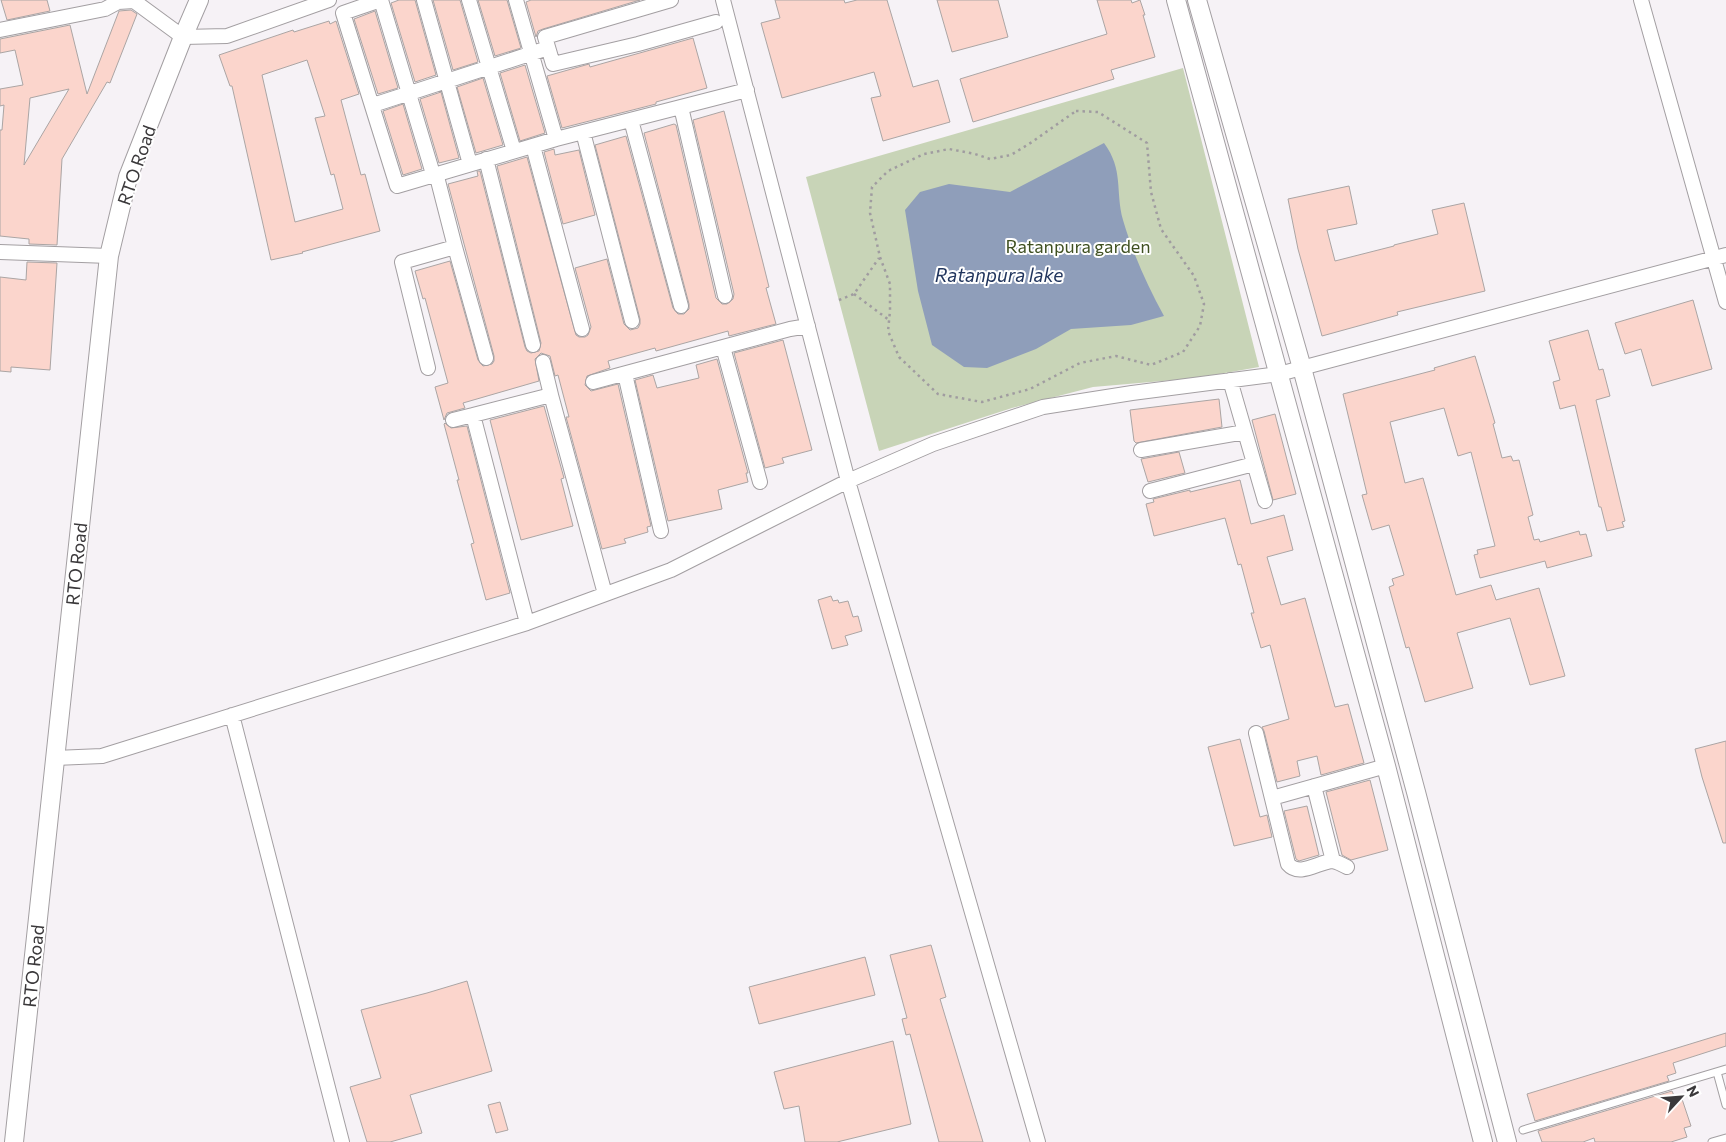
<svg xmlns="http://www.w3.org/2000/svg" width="1726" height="1142" font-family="Commissioner,sans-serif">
	<rect width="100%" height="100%" fill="#f6f2f6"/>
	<path fill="#c8d4b7" d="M1183 68 1259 367 1197 378 1093 387 1012 408 879 451 806 177Z"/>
	<path fill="#8f9eba" d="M1104 143C1124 170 1115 191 1123 220 1133 254 1147 285 1164 316L1131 325 1071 329 1036 349 987 368 964 367 932 345 918 291 905 210 920 192 949 184 1010 192Z"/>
	<path fill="#fbd5cc" stroke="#aba5a4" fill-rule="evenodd" d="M1 0H47L50 11 7 20Z
		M399 0H415L436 75 415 82 391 3Z
		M433 0H460L478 62 453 70Z
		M478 0H507L521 48 495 56Z
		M531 0H640L543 29 538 31 536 37 526 2Z
		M775 0H844L845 3 857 0H887L913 87 938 80 950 122 883 141 871 98 881 96 874 72 782 98 761 23 780 18Z
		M937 0H998L1008 37 952 52Z
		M1097 0H1131L1132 3 1140 0 1145 15H1143L1155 57 1111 70 1114 79 973 122 960 79 1107 34Z
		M131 10 137 14 110 83 107 82 62 159 57 245 29 244V239L0 236V130H2L4 105 0 106V89L23 85 15 50 0 53V39L70 25 87 94 119 11ZM69 89 24 165 30 98Z
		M375 11 398 88 378 94 354 19Z
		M329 21 330 24 336 21 359 94 341 100 361 175 365 174 380 231 302 252 303 253 271 260 232 86H230L219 55 293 30 294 32ZM307 60 325 116 315 118 331 175 334 174 343 209 295 222 262 75Z
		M693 38 707 88 656 102V104L562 128 547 76 589 64 590 67Z
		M525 65 545 133 520 141 500 73Z
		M483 78 503 145 476 153 457 87Z
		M441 92 459 158 439 163 420 99Z
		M403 104 422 169 403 175 383 111Z
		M724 111 762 259 769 287 766 288 776 324 729 336 728 331 656 351 655 348 608 361 610 368 587 376 585 385 591 391 618 384 651 526 647 527 648 532 624 539 626 543 602 549 566 417H569L558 375 555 376 550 356 541 353 535 359 539 381 463 403 465 408 447 413 444 420 435 387 448 383 425 298 423 299 415 271 450 261 478 360 483 366 492 364 494 361V356L448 184 478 176 477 171H480L525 347 527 351 531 353 539 351 541 343 497 166 527 157 576 335 579 337H585L588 335 591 327 575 268 607 259 624 324 630 330 638 328 640 324V319L595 145 626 136 673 308 678 314H684L689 309V304L644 133 674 124 676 125 716 298 722 304H727L733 299 734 294 693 120Z
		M554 149 555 155 579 150 595 215 563 224 544 152Z
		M1349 186 1357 224 1327 230 1335 261 1394 246V245L1438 234 1432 210 1464 203 1485 291 1397 312 1398 315 1322 336 1298 249 1288 199Z
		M27 262 57 263 50 370 11 367V372L0 371V277L26 280Z
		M1693 300 1712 369 1652 386 1641 349 1625 354 1615 323Z
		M1588 330 1599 370 1603 369 1610 396 1596 400 1625 521 1622 522 1624 527 1607 531 1601 507H1599L1575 405 1560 409 1553 382 1560 380 1549 341Z
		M783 340 812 450 782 458 784 463 765 468 734 353Z
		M1475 356 1490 406 1495 423 1493 424 1502 458 1511 456 1513 461 1519 460 1533 515 1528 517 1534 540 1539 539 1540 542 1579 531 1580 535 1586 534 1592 556 1547 568 1545 561 1480 578 1474 555 1478 554 1477 550 1495 546 1471 452 1458 456 1444 408 1390 422 1405 483 1423 478 1456 595 1491 585 1496 600 1539 588 1565 676 1530 685 1510 618 1457 633 1473 688 1425 702 1409 647 1406 648 1389 587 1394 585 1392 579 1404 575 1389 525 1372 530 1362 495 1367 494 1343 394 1435 370 1434 368Z
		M717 359 748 473H746L748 482 718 490 722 509 668 521 635 380 653 375 657 388 699 378 696 365Z
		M1219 399 1222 427 1136 443 1134 441 1130 410Z
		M544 406 564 478 561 479 573 526 521 540 490 420Z
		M1275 414 1296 494 1273 500 1252 420Z
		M445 423 451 428 467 426 510 593 486 600 471 544 474 543 457 480H459L444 424Z
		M1179 452 1185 473 1148 482 1141 459Z
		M1240 480 1251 524 1284 515 1293 550 1267 557 1281 605 1305 598 1335 707 1348 704 1364 763 1321 775 1317 756 1297 761 1300 776 1277 782 1264 731 1262 727 1289 719 1270 645 1261 648 1251 613H1254L1241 564 1238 565 1225 518 1154 536 1146 504 1154 502 1153 499 1190 490V492Z
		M831 596 833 601 838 600 839 603 848 601 853 617 858 616 862 631 845 636 848 645 832 649 818 600Z
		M1240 739 1260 817 1267 815 1272 837 1234 846 1208 747Z
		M1726 741V843H1723L1702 777 1695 749Z
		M1370 780 1388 850 1351 860 1342 855 1326 792Z
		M1307 806 1319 855 1299 861 1296 859 1284 811Z
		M931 945 946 997 940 999 983 1142H939L910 1034 906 1035 902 1019 907 1018 890 955Z
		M865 957 875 995 759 1024 749 987Z
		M467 981 492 1071 410 1095 422 1133 390 1142H367L350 1087 381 1078 361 1010 427 993Z
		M1726 1033V1046L1673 1063 1676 1073 1667 1076 1669 1081 1535 1121 1527 1094Z
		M893 1041 911 1124 837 1142H805L799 1106 784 1109 774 1072Z
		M1672 1091 1675 1098 1681 1096 1691 1126 1684 1128 1687 1137 1671 1142H1595L1594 1138 1583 1142H1542L1538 1131Z
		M500 1102 508 1130 496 1133 488 1105Z"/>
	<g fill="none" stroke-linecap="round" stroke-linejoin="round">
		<g stroke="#a39fa2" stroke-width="9">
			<path id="service" d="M1717 1072 1726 1105
				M1523 1130 1726 1069
				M1712 1142 1726 1138"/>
		</g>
		<g stroke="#a39fa2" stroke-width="16">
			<path id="minor" d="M381 0 343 13 397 186 556 139 747 90
				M381 0 433 174
				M424 0 470 164
				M469 0 514 151
				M516 0 556 139
				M671 0 545 37 553 64 638 44 716 22
				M723 0 848 481 1038 1142
				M1641 0 1726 302
				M0 30 105 9 118 2 134 1 183 37 227 36 329 0
				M373 105 548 48
				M681 107 725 296
				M631 120 681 306
				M583 132 632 321
				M533 146 582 329
				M486 159 533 345
				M455 247 486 358
				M0 252 109 256
				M723 347 790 329 808 326
				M428 368 402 262 455 247 436 173
				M625 374 661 531
				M1230 380 1265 501
				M593 382 723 347 760 482
				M551 395 605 594
				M473 415 551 395 543 362
				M453 420 473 415 527 623
				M1141 450 1245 432
				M1150 491 1254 464
				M232 715 342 1142
				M1256 733 1288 864C1299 877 1317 863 1331 861 1337 861 1342 865 1347 867
				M55 758 102 756 527 623 671 570 848 481 933 444 1043 407 1132 393 1279 374 1726 255
				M1314 786 1333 861
				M1272 798 1386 766"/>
		</g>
		<g stroke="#a39fa2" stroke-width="20">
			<path id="tertiary" d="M1176 0 1386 766 1483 1142
				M1197 0 1302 368 1416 792 1507 1142
				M14 1142 109 256 128 177 183 37 199 0"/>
		</g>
		<path stroke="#a09ca0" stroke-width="2.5" stroke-dasharray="2.5 4" stroke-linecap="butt" d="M1076 111 1098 112 1147 143 1151 192 1161 229 1194 276 1204 304 1200 326 1183 352 1151 365 1116 356 1080 363 1030 389 982 402 938 394 899 357 888 331 890 311V284L880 257 870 213 872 187 888 171 924 154 949 149 975 154 990 159 1011 155 1032 142Z
			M854 294 889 320
			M839 300 854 294 879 258"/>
		<use href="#service" stroke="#fff" stroke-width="7"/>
		<use href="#minor" stroke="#fff" stroke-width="14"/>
		<use href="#tertiary" stroke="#fff" stroke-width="18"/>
	</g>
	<g text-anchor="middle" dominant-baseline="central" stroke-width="4" stroke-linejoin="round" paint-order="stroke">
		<g font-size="18" fill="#3b393b" stroke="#fff">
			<text transform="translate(136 165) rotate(-71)">RTO Road</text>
			<text transform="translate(76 564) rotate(-84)">RTO Road</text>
			<text transform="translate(33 966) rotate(-84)">RTO Road</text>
		</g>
		<g font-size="18" fill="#3f5021" stroke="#fff">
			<text x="1078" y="246">Ratanpura garden</text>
		</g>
		<g font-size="19" font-style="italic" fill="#21355d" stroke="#fff">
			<text x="999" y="274">Ratanpura lake</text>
		</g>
	</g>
	<g transform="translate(1681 1097) rotate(64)" stroke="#ffffff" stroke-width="4" paint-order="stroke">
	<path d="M0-4L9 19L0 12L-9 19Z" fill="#3b393b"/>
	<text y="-8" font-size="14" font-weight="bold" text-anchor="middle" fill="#3b393b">N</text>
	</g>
</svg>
